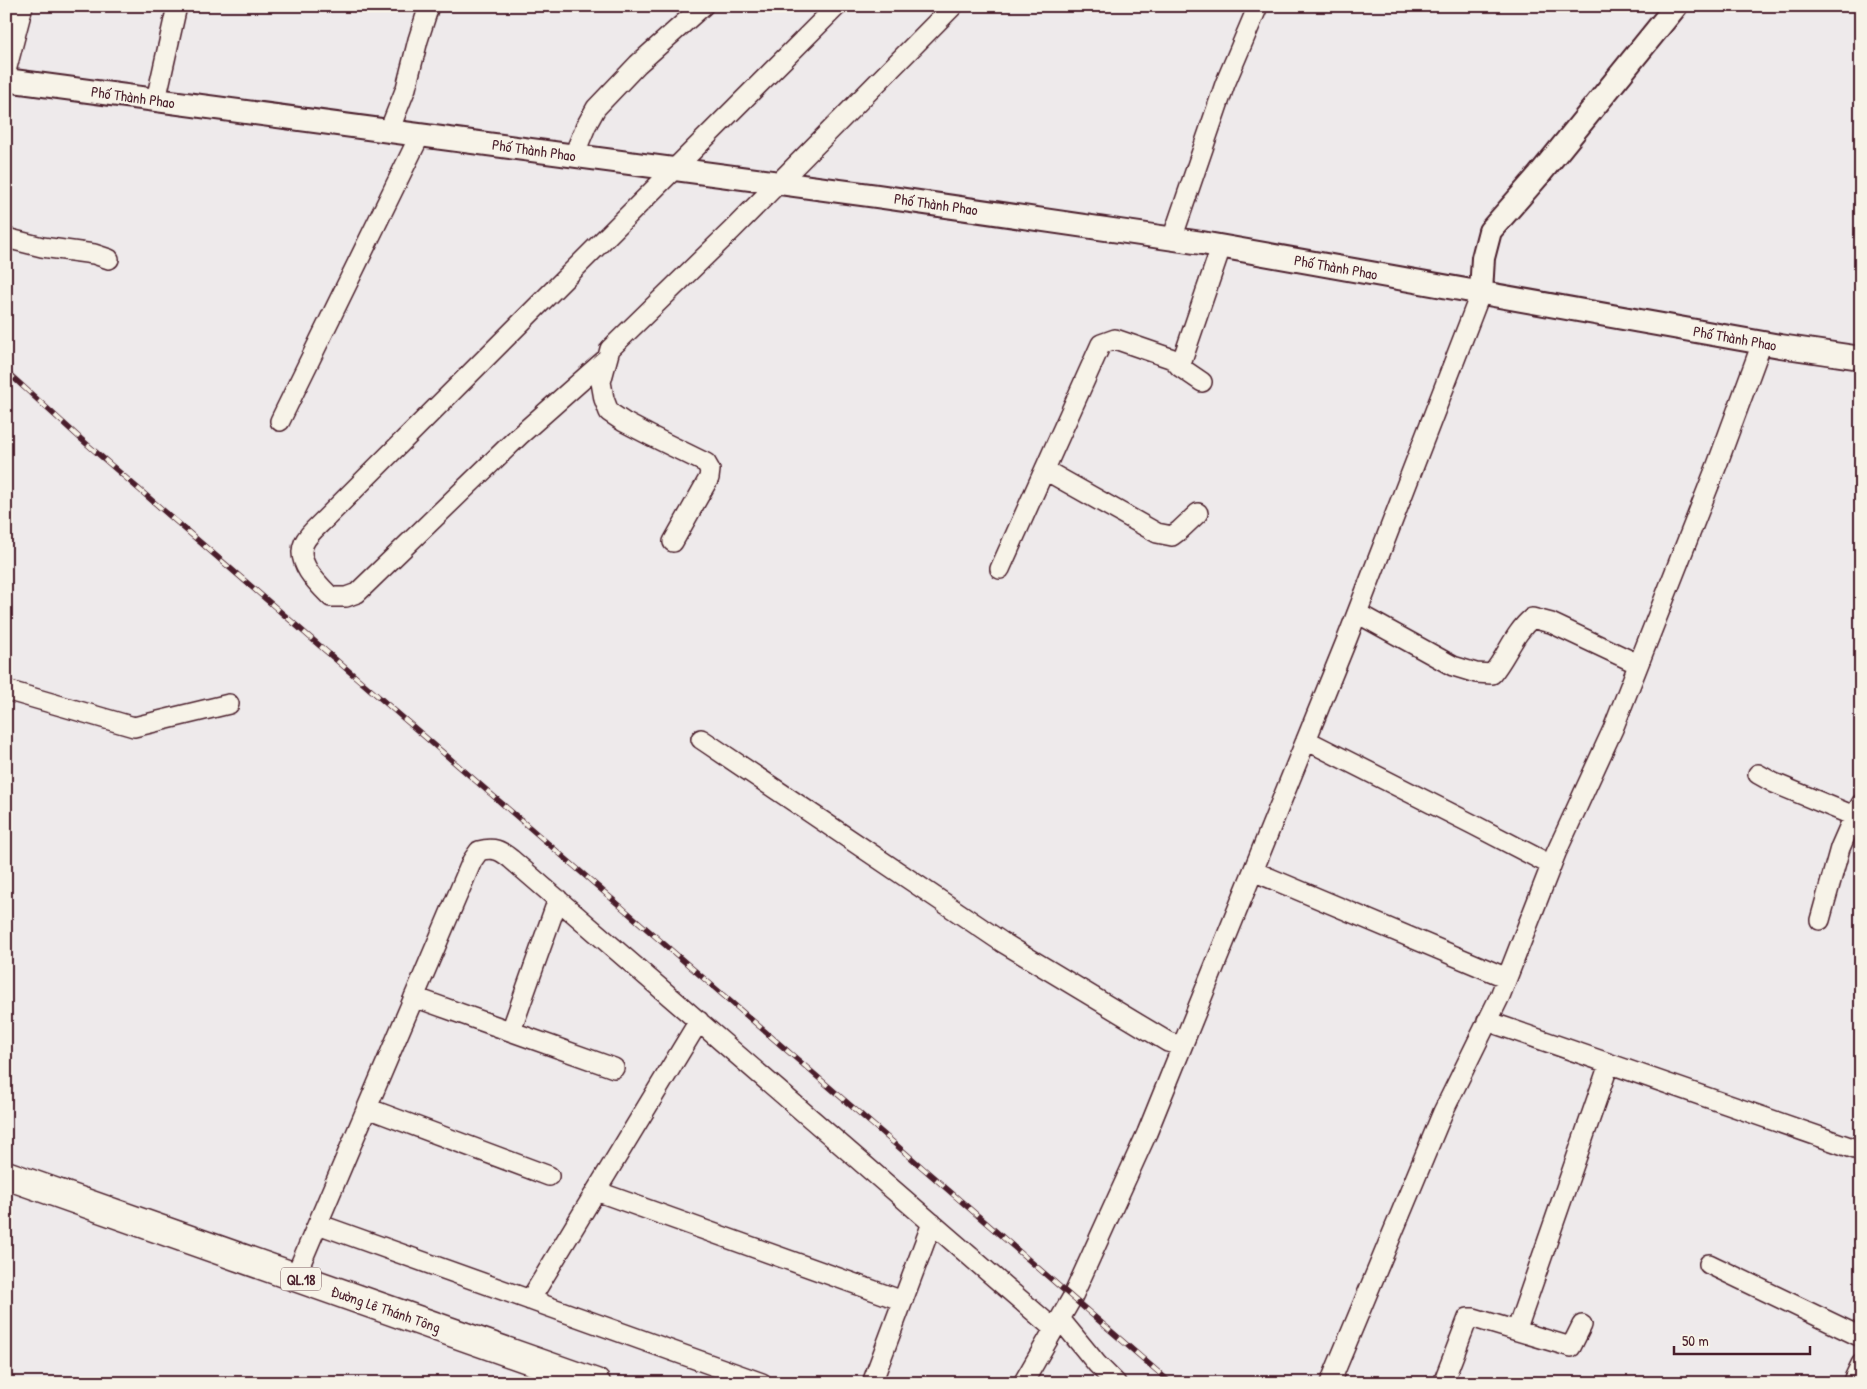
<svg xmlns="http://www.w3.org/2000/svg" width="1867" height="1389" font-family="'Patrick Hand',sans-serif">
	<rect width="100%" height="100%" fill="#eeeaeb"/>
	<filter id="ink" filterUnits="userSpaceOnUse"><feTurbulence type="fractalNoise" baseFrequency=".02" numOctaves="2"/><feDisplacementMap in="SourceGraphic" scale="10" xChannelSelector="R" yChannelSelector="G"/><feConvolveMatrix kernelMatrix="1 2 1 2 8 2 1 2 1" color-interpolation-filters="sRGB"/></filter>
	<g filter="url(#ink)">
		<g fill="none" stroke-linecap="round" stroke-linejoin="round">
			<g stroke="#4a1f2b" stroke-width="22">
				<path id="minor" d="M6 71 23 6
					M156 100 177 6
					M389 131 406 88 418 40 429 6
					M574 155 586 126 596 108 638 64 703 6
					M6 238 42 247 94 254 109 259
					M1172 239 1225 84 1258 6
					M607 358 519 436 357 593 346 597H331C318 584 295 562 304 543 308 534 318 526 325 519L837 6
					M1180 367 1221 247
					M280 421 420 135
					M1045 470 1157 533 1172 536 1180 530 1198 513
					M673 542 709 478 710 470 706 463 651 436 624 422 609 412 604 399 601 382 610 349 732 230 953 6
					M1000 569 1101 344 1115 339 1173 359 1180 367 1202 382
					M1357 613 1453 666 1476 673 1492 674C1507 656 1514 633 1532 618L1551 623 1638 664
					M6 690 134 727 229 704
					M701 739 1002 942 1168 1042 1182 1046
					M1306 740 1474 825 1551 865
					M1758 774 1774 783 1854 816 1861 804
					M1253 871 1507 978
					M1820 920 1840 848 1854 816
					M414 997 614 1068
					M1487 1021 1861 1151
					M511 1031 558 899
					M367 1108 549 1176
					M596 1191 903 1301
					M318 1224 762 1383
					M1709 1264 1861 1337
					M295 1277 472 861 479 851C494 847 500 850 511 859L1054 1329
					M530 1300 699 1021
					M1060 1319 1097 1364 1116 1383
					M1517 1329 1609 1064
					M872 1383 932 1223
					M1023 1383 1072 1298 1147 1133 1347 639 1481 292
					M1330 1383 1443 1112 1500 996 1556 853 1613 729 1717 465 1762 343
					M1443 1383 1468 1318H1474L1571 1347 1582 1325
					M1852 1383 1861 1364"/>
			</g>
			<g stroke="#4a1f2b" stroke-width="26">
				<path id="tertiary" d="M6 80 877 196 1202 243 1780 346 1861 358
					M1481 292 1483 258 1490 231 1539 175 1676 6"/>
			</g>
			<g stroke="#4a1f2b" stroke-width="31">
				<path id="trunk" d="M6 1175 596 1383"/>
			</g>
			<use href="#minor" stroke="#f7f3e8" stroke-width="19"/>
			<use href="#tertiary" stroke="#f7f3e8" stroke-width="22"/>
			<use href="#trunk" stroke="#f7f3e8" stroke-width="28"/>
			<g stroke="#4a1f2b" stroke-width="5.5">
				<path id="rail" d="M6 371 81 439 1171 1383"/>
			</g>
			<use href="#rail" stroke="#f7f3e8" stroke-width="4" stroke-dasharray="11" stroke-linecap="butt"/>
		</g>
	</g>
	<g text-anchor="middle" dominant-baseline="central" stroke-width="4.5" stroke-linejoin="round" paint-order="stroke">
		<rect fill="#f7f3e8" stroke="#7e5f64" stroke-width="1" x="281" y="1267.5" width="40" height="23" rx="4"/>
		<g font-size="14" font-weight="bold" fill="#4a1f2b">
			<text x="301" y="1279">QL.18</text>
		</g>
		<g font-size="15" fill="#4a1f2b" stroke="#f7f3e8">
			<text transform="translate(133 97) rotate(8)">Phố Thành Phao</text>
			<text transform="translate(534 150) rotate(8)">Phố Thành Phao</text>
			<text transform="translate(936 204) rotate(8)">Phố Thành Phao</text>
			<text transform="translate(1336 267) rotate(10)">Phố Thành Phao</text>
			<text transform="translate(1735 338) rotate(10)">Phố Thành Phao</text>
			<text transform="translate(386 1309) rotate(19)">Đường Lê Thánh Tông</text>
		</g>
	</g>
	<rect width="1867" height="1389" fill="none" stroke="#f7f3e8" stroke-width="25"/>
	<rect x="12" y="12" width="1842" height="1364" fill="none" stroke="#4a1f2b" stroke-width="2" filter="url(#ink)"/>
	<path d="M1674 1346v8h136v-8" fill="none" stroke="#4a1f2b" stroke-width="2.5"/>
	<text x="1682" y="1346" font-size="15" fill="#4a1f2b" stroke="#f7f3e8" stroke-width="4" paint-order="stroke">50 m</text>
</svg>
